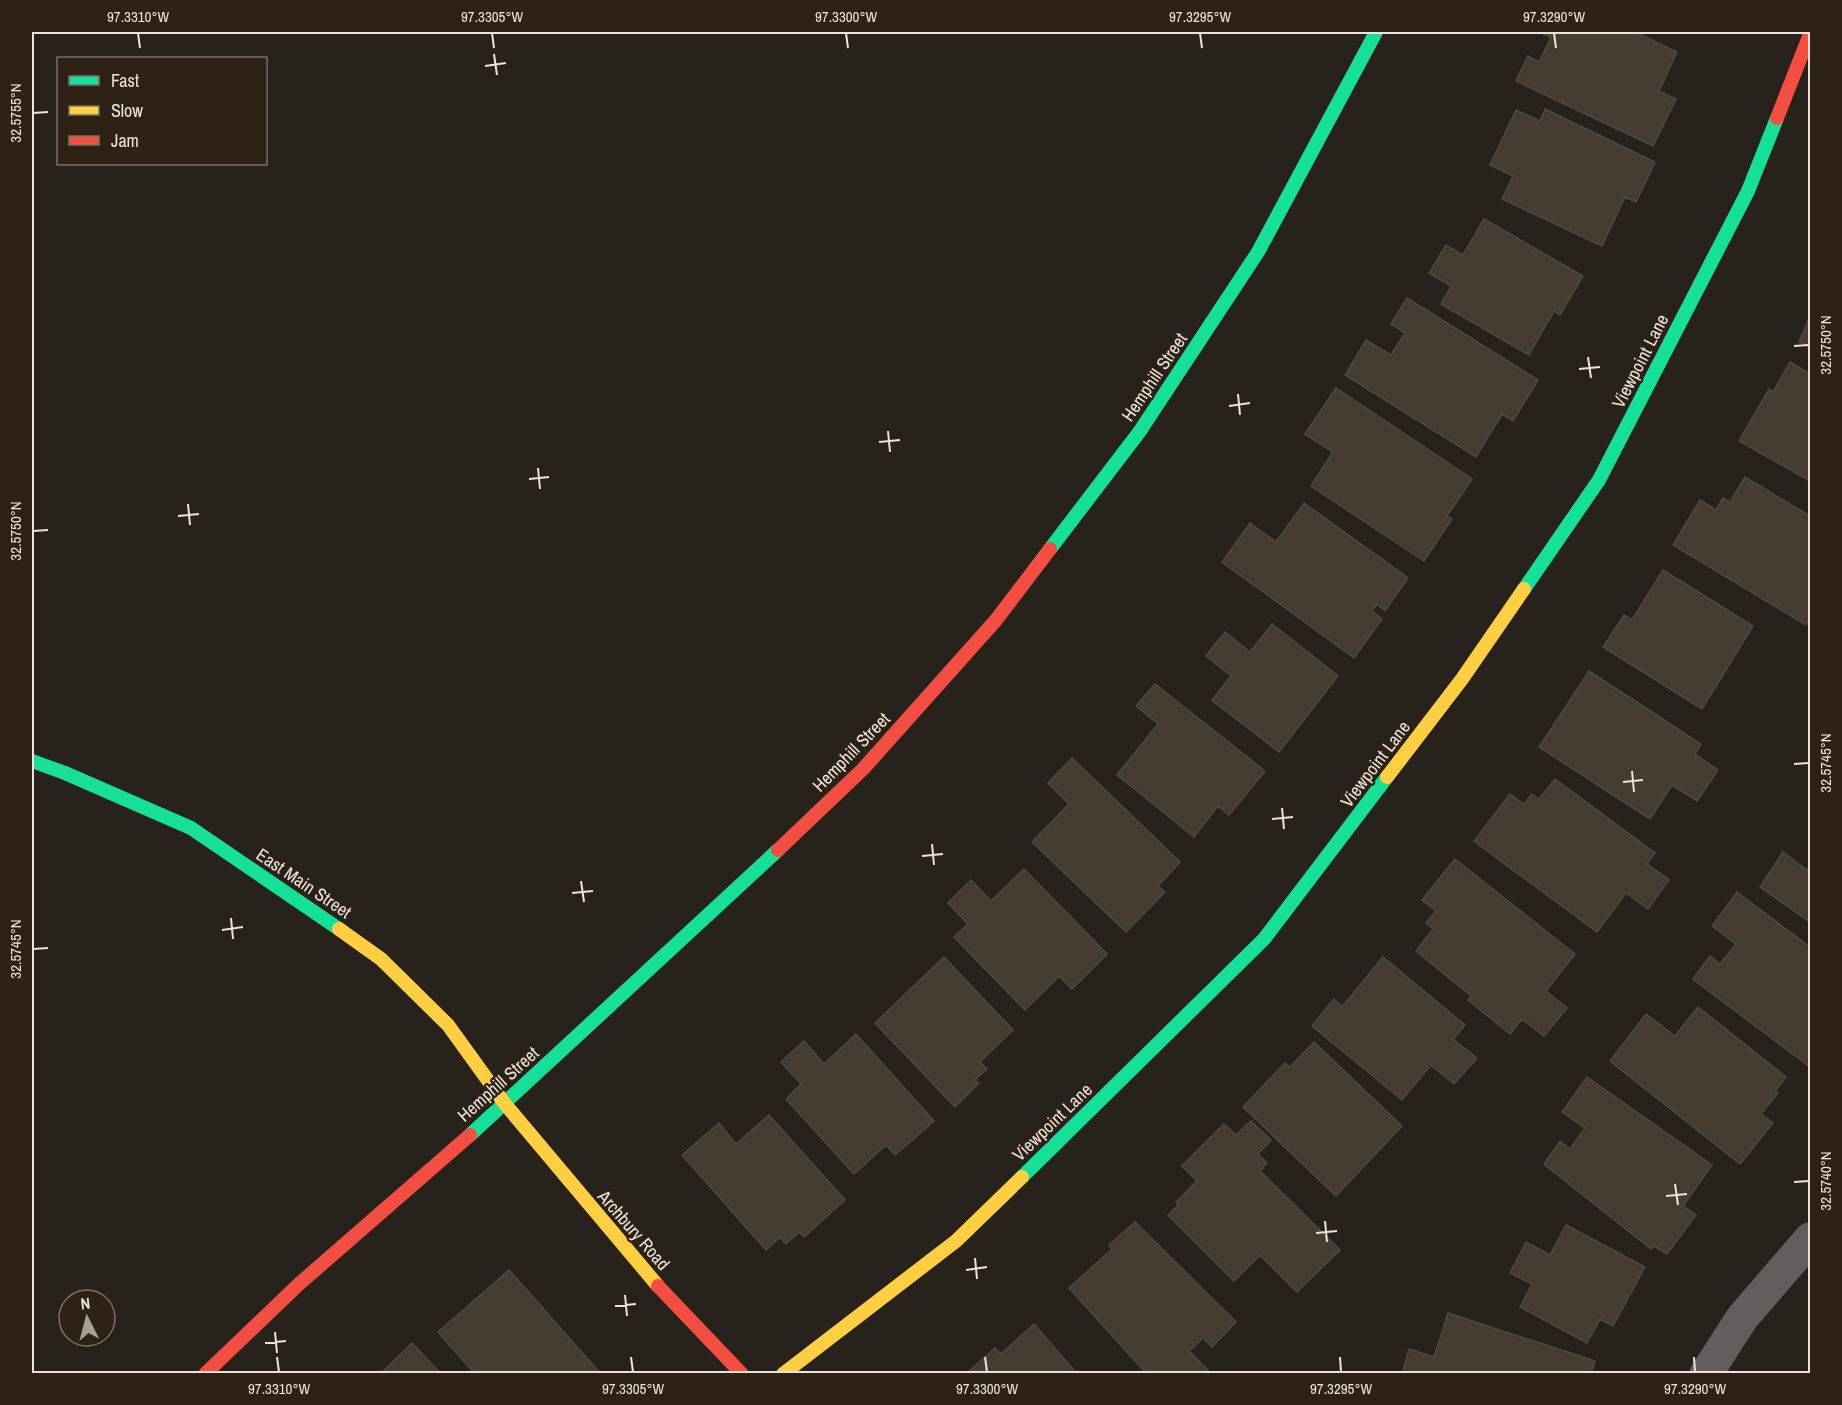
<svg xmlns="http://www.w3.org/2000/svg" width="1842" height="1405" font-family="'Archivo Narrow',sans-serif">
	<rect width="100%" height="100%" fill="#28221c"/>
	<path fill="#463c31" stroke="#4e4843" stroke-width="1.5" d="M1538 32H1635L1677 52 1659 91 1676 99 1653 146 1516 81 1528 56 1539 62 1551 37Z
		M1545 109 1655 162 1636 202 1625 197 1602 246 1502 199 1513 176 1490 165 1516 110 1540 121Z
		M1484 219 1583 276 1560 315 1554 311 1529 355 1441 304 1451 286 1429 273 1446 245 1463 255Z
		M1407 298 1538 380 1513 421 1502 414 1476 457 1345 375 1366 340 1391 355 1405 333 1391 324Z
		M1810 316V347L1799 342Z
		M1790 362 1810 374V481L1739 441 1769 389 1773 392Z
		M1336 388 1472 479 1447 516 1452 519 1424 561 1311 486 1333 452 1305 434Z
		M1745 477 1810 516V617L1806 625 1673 545 1700 500 1716 510 1723 498 1730 502Z
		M1304 503 1408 578 1385 611 1377 604 1372 611 1382 619 1354 658 1222 562 1250 523 1276 542Z
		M1663 570 1753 626 1702 709 1603 647 1624 615 1632 620Z
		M1272 624 1338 676 1279 752 1212 700 1231 676 1206 656 1225 632 1250 652Z
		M1589 671 1701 744 1695 754 1718 770 1697 801 1672 785 1650 819 1539 747Z
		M1155 684 1265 771 1229 815 1218 806 1194 837 1117 775 1158 724 1136 706Z
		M1072 758 1180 862 1158 886 1165 892 1126 932 1032 842 1069 804 1048 783Z
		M1555 779 1655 853 1647 864 1669 880 1648 909 1626 893 1597 932 1474 841 1510 794 1524 804 1532 794 1539 799Z
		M1783 852 1807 870 1810 865V922L1760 887Z
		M1455 859 1575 954 1546 991 1567 1008 1544 1036 1522 1019 1510 1034 1468 1000 1471 996 1416 951 1433 929 1426 923 1436 911 1422 900Z
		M1024 869 1107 954 1072 989 1059 976 1025 1010 954 937 968 924 948 903 971 880 991 901Z
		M1737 892 1810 947V1067L1693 979 1710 956 1720 964 1736 944 1712 926Z
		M944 957 1013 1030 980 1062 987 1069 975 1080 979 1083 955 1107 875 1023Z
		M1383 957 1465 1025 1453 1039 1477 1058 1454 1084 1431 1065 1402 1100 1312 1026 1334 999 1342 1007Z
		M1698 1007 1786 1077 1775 1091 1778 1093 1761 1114 1773 1123 1740 1164 1610 1061 1646 1014 1675 1036Z
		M856 1034 934 1121 895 1155 886 1145 854 1174 786 1099 801 1084 781 1062 804 1041 824 1064Z
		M1314 1042 1402 1126 1336 1196 1243 1107 1285 1063 1290 1067Z
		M1587 1077 1712 1165 1683 1206 1696 1215 1667 1254 1654 1246 1651 1249 1544 1164 1560 1141 1570 1149 1585 1128 1562 1112Z
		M769 1115 845 1200 804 1237 799 1232 786 1244 780 1237 766 1250 682 1155 719 1123 736 1144Z
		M1251 1121 1271 1140 1258 1154 1267 1163 1260 1171 1340 1250 1297 1292 1260 1255 1234 1281 1168 1215 1178 1205 1176 1202 1197 1181 1182 1166 1224 1124 1236 1135Z
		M1135 1222 1236 1322 1212 1347 1203 1338 1189 1351 1208 1370 1205 1374H1147L1069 1288 1112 1249 1109 1245Z
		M1566 1225 1645 1267 1613 1326 1600 1319 1587 1343 1520 1307 1532 1284 1510 1273 1526 1242 1550 1255Z
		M509 1270 601 1374H475L438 1332Z
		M1448 1313 1595 1361 1591 1374H1402L1409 1349 1434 1357Z
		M1034 1324 1077 1374H966L995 1348 1001 1354Z
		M412 1343 441 1374H380Z"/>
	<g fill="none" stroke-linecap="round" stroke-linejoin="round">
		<path stroke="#615e5d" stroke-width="33" d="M1706 1374 1742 1318 1810 1239"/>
		<path stroke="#16e098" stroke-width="14" d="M1050 549 1140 431 1258 252 1376 32
			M1524 589 1599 480 1748 191 1777 118
			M32 761 65 773 191 828 339 929
			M470 1135 778 850
			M1022 1177 1264 939 1387 777"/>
		<path stroke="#ffcf43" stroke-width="14" d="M1387 777 1462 679 1524 589
			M339 929 381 959 448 1025 505 1104 658 1286
			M783 1374 956 1241 1022 1177"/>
		<path stroke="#f24e42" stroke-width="14" d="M1777 118 1810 34
			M778 850 863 769 996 620 1050 549
			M658 1286 742 1374
			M205 1374 299 1284 470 1135"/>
	</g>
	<path fill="none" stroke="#ece4dc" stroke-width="2" d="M138 33 140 48M492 33 494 48M846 33 848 48M1200 33 1202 48M1554 33 1556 48M494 54 497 75M485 66 506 63M33 113 48 112M1794 346 1809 345M1588 357 1591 378M1579 369 1600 367M1238 394 1240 415M1229 406 1250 403M888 431 890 452M879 442 900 440M538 468 540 489M529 479 549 477M188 504 190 525M178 516 199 514M33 531 48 530M1794 764 1809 763M1632 771 1634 792M1623 782 1643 780M1282 808 1284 829M1272 819 1293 817M932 844 934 865M922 856 943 854M581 881 584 902M572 893 593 891M231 918 233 939M222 930 243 927M33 949 48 948M1794 1182 1809 1181M1675 1184 1678 1205M1666 1196 1687 1194M1325 1221 1327 1242M1316 1233 1337 1231M975 1258 977 1279M966 1270 987 1267M625 1295 627 1316M615 1306 636 1304M275 1332 277 1353M265 1343 286 1341M277 1357 279 1372M631 1357 633 1372M985 1357 987 1372M1340 1357 1341 1372M1694 1357 1695 1372"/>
	<g text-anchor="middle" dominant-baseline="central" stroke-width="4.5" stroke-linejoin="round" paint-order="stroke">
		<g font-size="18" fill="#ece4dc" stroke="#2e2216">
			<text transform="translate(1640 361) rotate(-63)">Viewpoint Lane</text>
			<text transform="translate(1154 377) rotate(-56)">Hemphill Street</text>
			<text transform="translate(851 752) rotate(-46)">Hemphill Street</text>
			<text transform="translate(1375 764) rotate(-53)">Viewpoint Lane</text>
			<text transform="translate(304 883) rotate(34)">East Main Street</text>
			<text transform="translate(498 1084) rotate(-42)">Hemphill Street</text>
			<text transform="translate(1052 1122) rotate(-44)">Viewpoint Lane</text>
			<text transform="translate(634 1230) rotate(49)">Archbury Road</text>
		</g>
	</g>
	<rect width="1842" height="1405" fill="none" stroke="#2e2216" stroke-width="66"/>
	<rect x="57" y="57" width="210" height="108" fill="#2e2216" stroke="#7a7065" stroke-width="1.5"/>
	<rect x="69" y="76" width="30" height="9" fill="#16e098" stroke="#7a7065" stroke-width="1.5"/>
	<text x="111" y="87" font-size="18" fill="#ece4dc">Fast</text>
	<rect x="69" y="106" width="30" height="9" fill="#ffcf43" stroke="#7a7065" stroke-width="1.5"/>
	<text x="111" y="117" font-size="18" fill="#ece4dc">Slow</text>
	<rect x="69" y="136" width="30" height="9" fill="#f24e42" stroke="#7a7065" stroke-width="1.5"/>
	<text x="111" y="147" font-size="18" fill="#ece4dc">Jam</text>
	<g transform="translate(87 1318) rotate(354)"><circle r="28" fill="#2e2216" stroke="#7a7065" stroke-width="1.5"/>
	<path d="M0-4.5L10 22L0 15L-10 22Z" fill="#a7a099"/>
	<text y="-9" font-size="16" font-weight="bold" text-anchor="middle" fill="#ece4dc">N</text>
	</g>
	<rect x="33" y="33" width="1776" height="1339" fill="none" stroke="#ece4dc" stroke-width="2"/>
	<g font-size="15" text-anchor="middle" fill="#ece4dc">
		<text x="138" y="22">97.3310°W</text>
		<text x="492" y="22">97.3305°W</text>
		<text x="846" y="22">97.3300°W</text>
		<text x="1200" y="22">97.3295°W</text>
		<text x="1554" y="22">97.3290°W</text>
		<text transform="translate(16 113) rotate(-90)" y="5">32.5755°N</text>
		<text transform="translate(1826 345) rotate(-90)" y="5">32.5750°N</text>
		<text transform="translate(16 531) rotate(-90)" y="5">32.5750°N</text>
		<text transform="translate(1826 763) rotate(-90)" y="5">32.5745°N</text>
		<text transform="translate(16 949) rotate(-90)" y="5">32.5745°N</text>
		<text transform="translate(1826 1181) rotate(-90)" y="5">32.5740°N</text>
		<text x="279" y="1394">97.3310°W</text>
		<text x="633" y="1394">97.3305°W</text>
		<text x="987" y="1394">97.3300°W</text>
		<text x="1341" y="1394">97.3295°W</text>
		<text x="1695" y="1394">97.3290°W</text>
	</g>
</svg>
